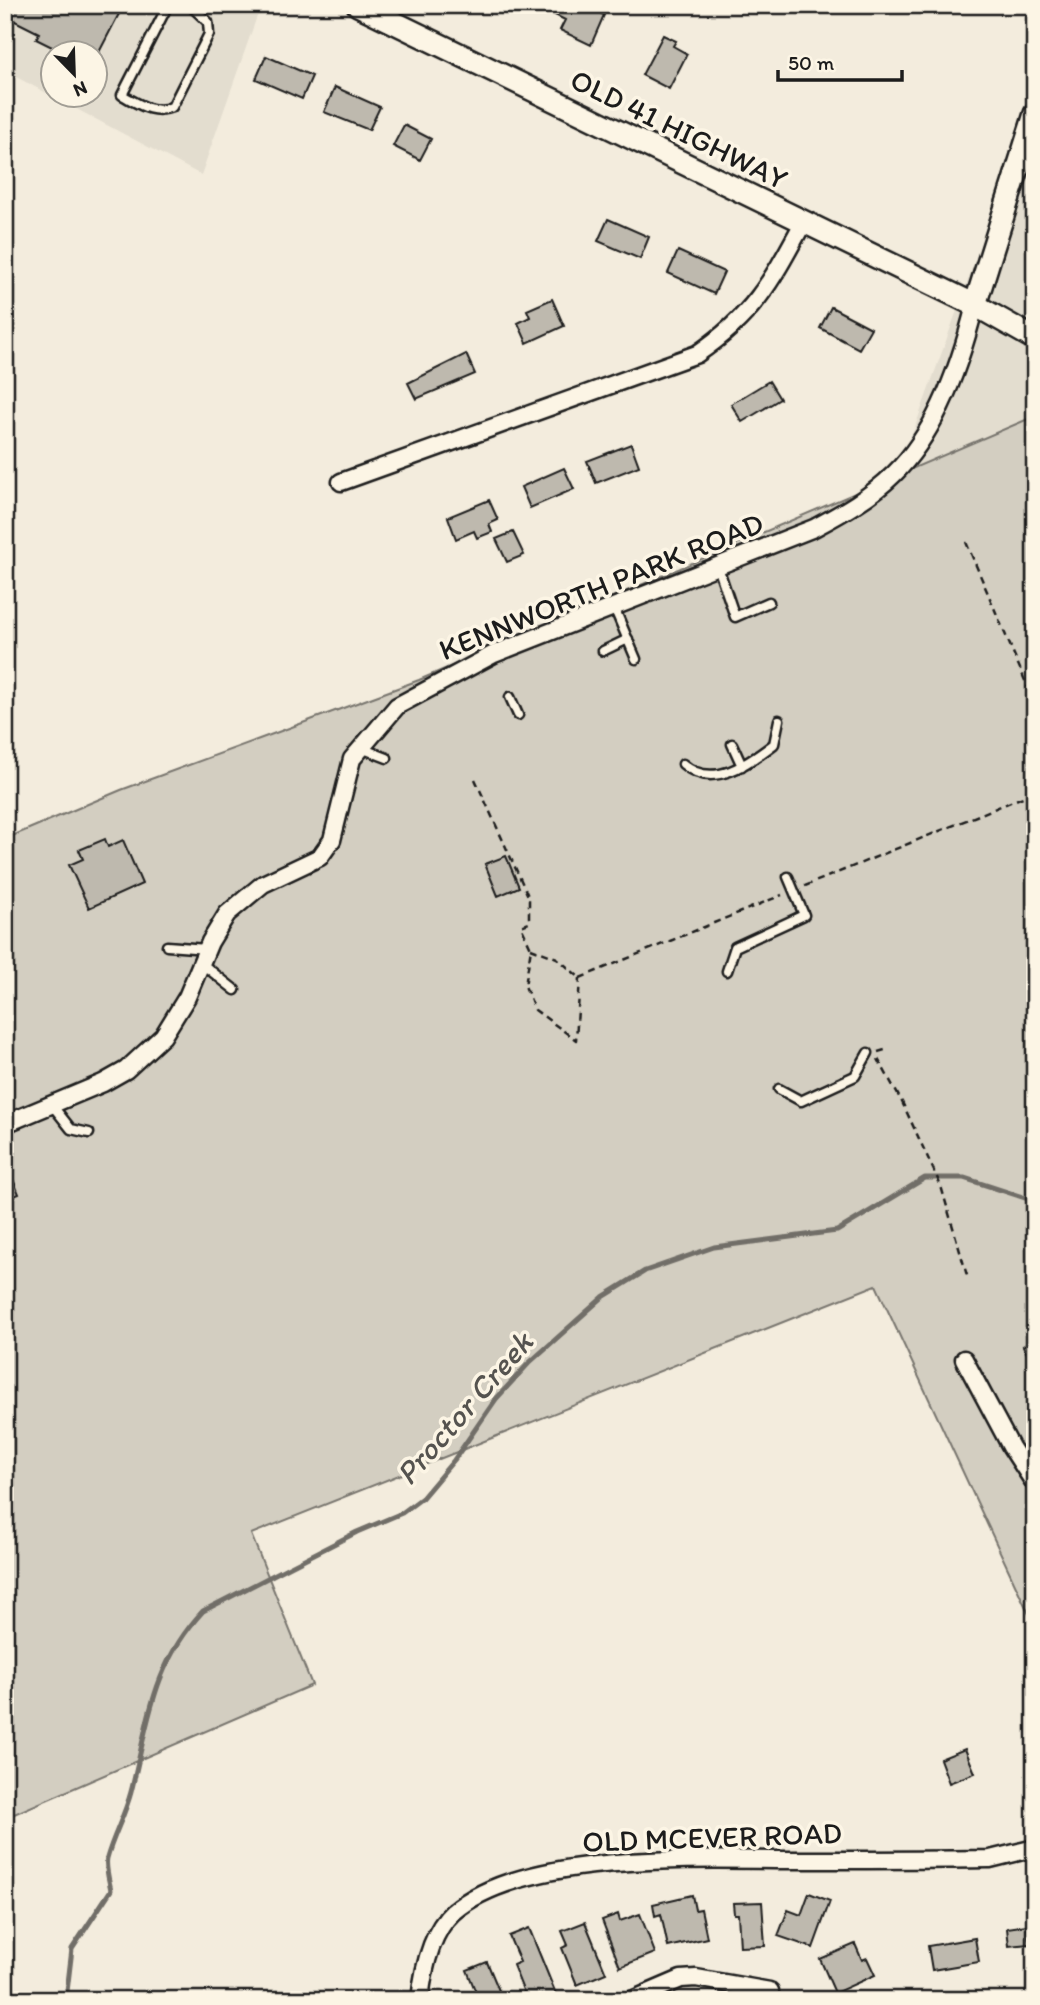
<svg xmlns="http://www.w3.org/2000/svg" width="1040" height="2005" font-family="Itim,sans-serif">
	<rect width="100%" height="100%" fill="#f3ecdd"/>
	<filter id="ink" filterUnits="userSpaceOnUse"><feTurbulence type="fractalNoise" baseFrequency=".0143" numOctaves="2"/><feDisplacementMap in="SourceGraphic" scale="14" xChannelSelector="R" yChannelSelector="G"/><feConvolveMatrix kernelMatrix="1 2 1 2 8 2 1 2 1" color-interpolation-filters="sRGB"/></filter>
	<g filter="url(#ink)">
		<path fill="#e3ddcf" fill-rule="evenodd" d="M5 5H261L201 175 5 71ZM52 52H94V94H52Z
			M1035 94V416L898 474Z"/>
		<path fill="#d3cec1" stroke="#78756e" stroke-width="2" d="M1035 416V1627L876 1285 251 1534 312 1685 5 1818V839L121 790 419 680Z"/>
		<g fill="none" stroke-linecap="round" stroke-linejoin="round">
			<path stroke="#716e68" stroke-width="5" d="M66 2000 72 1949 111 1890C109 1880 105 1867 107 1858 113 1836 125 1815 131 1792 149 1722 151 1667 203 1611L357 1532 402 1513 422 1498 454 1460 496 1399 529 1363 603 1297 645 1271 714 1247 837 1231 925 1178H964L1035 1201"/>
		</g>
		<path fill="#beb9ae" stroke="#1c1c1c" stroke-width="2" d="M16 5H117L122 8 95 60 94 52H80L64 44 60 51 36 39 39 33 9 18Z
			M539 5H558L554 14Z
			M560 5H584L604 15 591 45 560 30 565 20 555 15Z
			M663 35 676 41 673 46 687 54 669 89 642 75Z
			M266 56 312 76 302 99 256 79Z
			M335 87 380 107 369 130 324 112Z
			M404 125 431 139 420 160 393 146Z
			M608 219 649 237 640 259 598 241Z
			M678 251 724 272 714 294 668 273Z
			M552 299 564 326 527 343 518 323 530 317 527 310Z
			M831 307 871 328 859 349 820 328Z
			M466 354 475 374 416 399 408 383Z
			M769 381 780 399 742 422 731 404Z
			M631 444 639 466 596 483 587 461Z
			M564 468 574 489 530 508 521 487Z
			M489 500 498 520 489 524 492 532 477 538 474 531 456 539 448 517Z
			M513 532 524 555 507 562 496 539Z
			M105 839 108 847 123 840 142 884 89 908 69 865 83 859 79 850Z
			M506 856 519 887 498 896 485 864Z
			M12 1177 19 1194 5 1200V1180Z
			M1035 1339V1366L1034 1367 1023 1346Z
			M965 1749 975 1773 949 1783 940 1759Z
			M809 1893 830 1901 813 1948 778 1936 788 1910 801 1915Z
			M692 1895 695 1910 701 1909 707 1938 668 1947 661 1914 655 1916 653 1904Z
			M762 1902 765 1946 740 1947 738 1914H734L733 1903Z
			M618 1914 620 1921 640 1914 655 1953 620 1967 602 1920Z
			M585 1922 606 1973 577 1985 562 1948 568 1945 562 1931Z
			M1027 1925 1029 1944 1009 1946 1007 1928Z
			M529 1928 556 1994 543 2000H527L513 1965 520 1962 509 1936Z
			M975 1938 979 1962 932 1970 928 1946Z
			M855 1944 862 1960 867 1958 875 1975 835 1993 820 1959Z
			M487 1962 503 2000H479L467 1970Z"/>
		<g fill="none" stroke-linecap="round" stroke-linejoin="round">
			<g stroke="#1c1c1c" stroke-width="13">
				<path id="lane" d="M168 5 122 95C139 104 153 115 172 107L209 34 208 22 190 5
					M718 567 735 617 769 602
					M614 607 636 659
					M603 651 628 639
					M510 697 518 715
					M732 744 742 766
					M361 748 387 758
					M683 764C712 790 748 764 774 744L779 720
					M167 946 207 949
					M201 963 235 990
					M727 971 735 947 804 915 788 877
					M779 1089 801 1101 855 1076 868 1053
					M52 1105 71 1129 89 1133"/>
			</g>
			<g stroke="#1c1c1c" stroke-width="21">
				<path id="street" d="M341 482 697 354C754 315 771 282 803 223
					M5 1124 103 1083 126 1070 163 1036 187 997 210 942 227 914 263 884 320 857 332 840 352 759 397 706 494 654 814 528C842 513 871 497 894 474 937 432 961 362 975 305
					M964 1359 1011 1447 1035 1484
					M420 2000C423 1971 430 1933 453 1912 524 1851 698 1860 788 1860 856 1860 923 1860 990 1859L1035 1848
					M632 2000 681 1979 696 1978 770 1991"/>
			</g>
			<g stroke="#1c1c1c" stroke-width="26">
				<path id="secondary" d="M358 5 975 305 1035 339
					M975 305 1035 114"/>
			</g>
			<path stroke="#1c1c1c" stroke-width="2.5" stroke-dasharray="7 5" stroke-linecap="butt" d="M966 542 1035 704
				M475 779 529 898V923L521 926 531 948 525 986 535 1010 576 1040 580 978
				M805 886 1035 792
				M531 948 557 958 580 978
				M580 978 782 895
				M878 1052 888 1049
				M878 1059 902 1102 941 1186 968 1279"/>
			<use href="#lane" stroke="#fcf5e5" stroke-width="8"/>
			<use href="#street" stroke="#fcf5e5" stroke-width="16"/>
			<use href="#secondary" stroke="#fcf5e5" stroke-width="21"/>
		</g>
	</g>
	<g text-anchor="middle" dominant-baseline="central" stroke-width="7" stroke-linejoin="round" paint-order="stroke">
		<g font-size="30" fill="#1c1c1c" stroke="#fcf5e5">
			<text transform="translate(679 129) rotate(26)">OLD 41 HIGHWAY</text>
			<text transform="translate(601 586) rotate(-22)">KENNWORTH PARK ROAD</text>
			<text transform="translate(712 1837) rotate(-2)">OLD MCEVER ROAD</text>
		</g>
		<g font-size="32" font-style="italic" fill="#55534f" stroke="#fcf5e5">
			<text transform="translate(464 1408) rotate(-49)">Proctor Creek</text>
		</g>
	</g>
	<rect width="1040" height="2005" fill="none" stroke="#fcf5e5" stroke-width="28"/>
	<rect x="14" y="14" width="1012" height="1977" fill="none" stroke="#1c1c1c" stroke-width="2.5" filter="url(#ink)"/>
	<g transform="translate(74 74) rotate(157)"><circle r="33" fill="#fcf5e5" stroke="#a29e95" stroke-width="2"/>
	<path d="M0-5L12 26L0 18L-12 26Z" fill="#1c1c1c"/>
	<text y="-10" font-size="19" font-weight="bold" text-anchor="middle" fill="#1c1c1c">N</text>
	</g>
	<path d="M778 70v10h124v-10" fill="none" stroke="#1c1c1c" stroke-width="3.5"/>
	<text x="788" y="70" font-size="21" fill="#1c1c1c" stroke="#fcf5e5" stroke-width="5" paint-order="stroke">50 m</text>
</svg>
